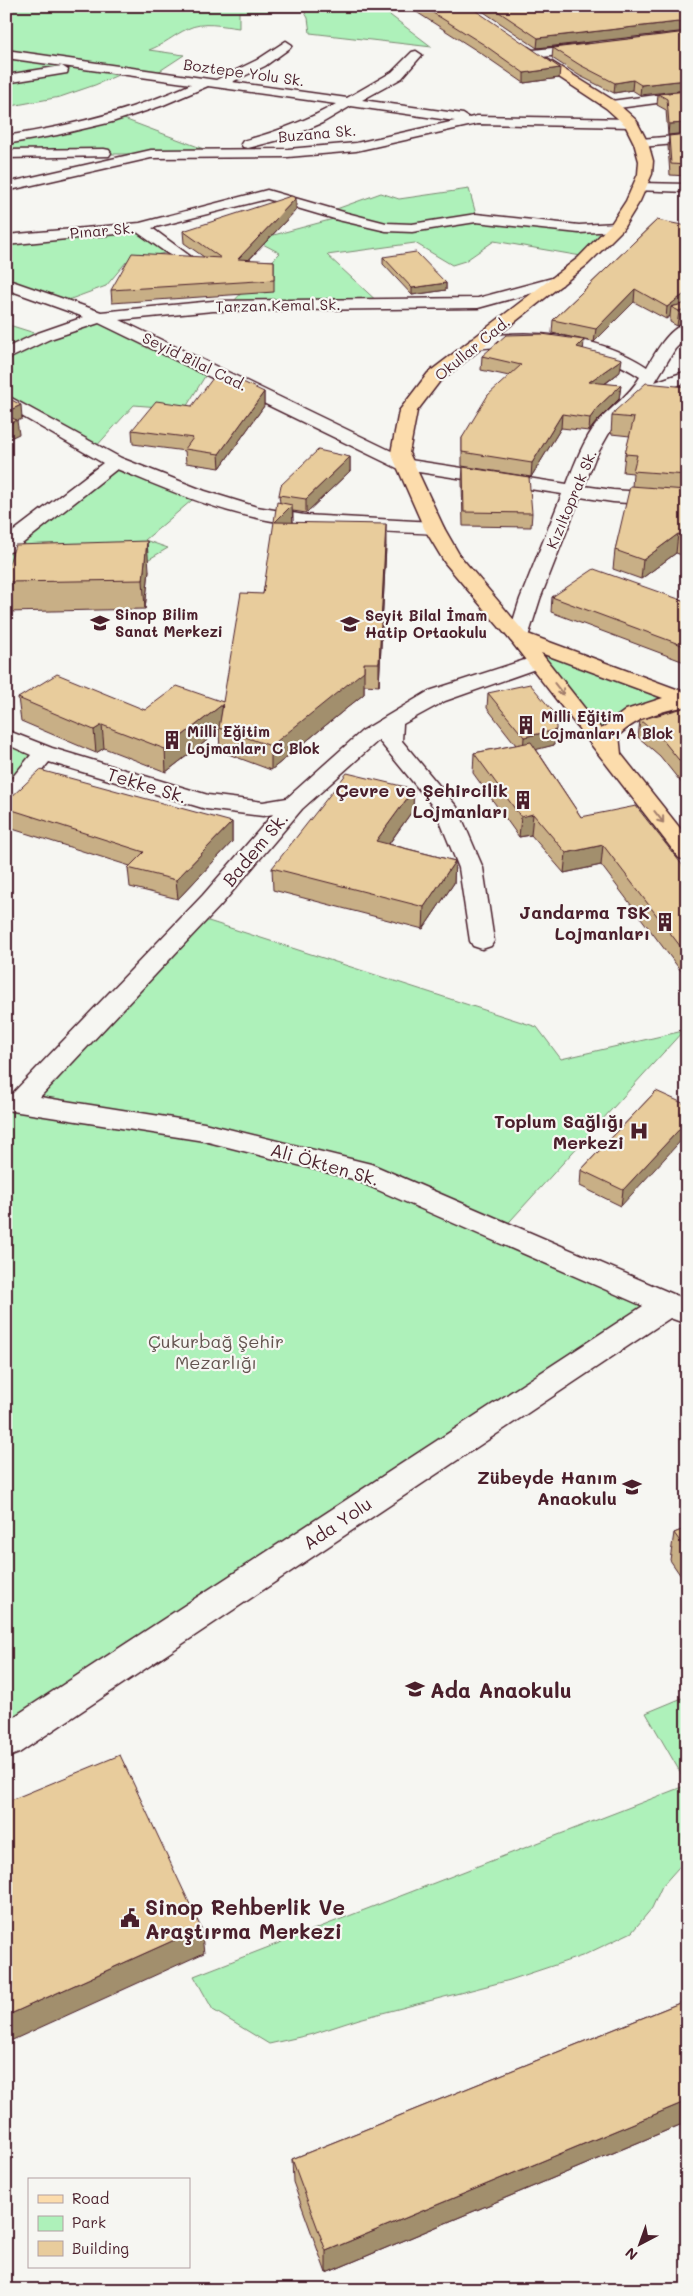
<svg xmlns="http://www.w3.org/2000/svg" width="693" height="2296" font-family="Mali,sans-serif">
	<rect width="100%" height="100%" fill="#f6f6f2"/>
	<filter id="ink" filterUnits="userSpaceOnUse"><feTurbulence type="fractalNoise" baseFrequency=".02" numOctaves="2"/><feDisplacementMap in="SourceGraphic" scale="10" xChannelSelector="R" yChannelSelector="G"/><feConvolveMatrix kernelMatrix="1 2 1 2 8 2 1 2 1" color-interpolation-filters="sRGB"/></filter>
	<g filter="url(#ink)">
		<path fill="#aef1ba" stroke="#7c8872" d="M6 6H378L432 47 310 33 308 18 304 11 239 12V28C222 26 203 21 187 29 174 35 163 45 149 50L184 55 152 76 125 72 95 85 60 97 6 107Z
			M116 116 209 151 191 154H6V140Z
			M469 189 477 218 525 224 617 227 587 257 494 241 465 261 452 265 415 243 327 255 380 304 230 305 280 253 255 240 341 217 328 212 381 193 399 199Z
			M140 227 174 251 127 261 106 286 60 303 23 290 6 298V240Z
			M100 317 210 368 185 409 134 405 93 450 6 400V324L44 336Z
			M115 462 198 495 145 540 168 548 144 562 112 568H6V547Z
			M518 637 686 700 620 721 610 755Z
			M6 736 44 753 6 800Z
			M196 917 537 1027 561 1059 683 1031 501 1231 668 1304 6 1742V1101Z
			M687 1696V1784L646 1713Z
			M687 1785V1858L662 1886 652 1908 632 1932 582 1956 510 1980 359 2019 313 2034 269 2044 213 2010 194 1976Z"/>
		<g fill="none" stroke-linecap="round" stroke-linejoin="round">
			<g stroke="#4a1f2b" stroke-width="3">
				<path id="minor" d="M286 41 292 45 290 48 265 66 232 82 347 98 392 72 412 52 416 51 422 55 402 78 362 100 463 114 469 118 477 116 631 119 638 123 631 127 477 124 356 151 288 157 151 158 6 191V183L151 150 288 149 356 143 455 121 351 106 322 123 287 138 248 148 243 147 241 144 243 141C276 132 306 121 336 104L208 86 161 106 112 122 57 135 6 144V136C70 126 132 111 191 84L6 58V50L216 80 257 60Z
					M591 44 595 45 597 48 595 51 533 58 527 54 533 50Z
					M62 66 68 70 67 73 6 83V75Z
					M687 91V99L611 109 604 105 611 101Z
					M687 135V143L641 147 634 143 641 139Z
					M104 149 109 150 111 153 109 156 6 158V150Z
					M640 183 687 184V192L635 190 633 187Z
					M267 190 347 213 386 223 412 224 476 214 579 225 617 223 624 227 617 231 579 233 476 222 412 232 386 231 338 220 267 199 152 228 198 262 201 265 198 268H188L137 232 6 245V235L140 223Z
					M556 277 562 279 564 282 562 285 478 308 213 311 120 320 410 460 567 484C575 463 584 439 598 422 612 406 629 396 640 377 586 342 538 342 476 349L470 348 468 344 470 340C527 326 598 335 647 367 656 352 668 328 687 323V337L675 349 655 382 687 371V382L646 397 612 428 595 458 584 486 613 490 687 495V507L613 502 580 497 540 599 528 637 525 641 518 643 511 641 508 637 520 599 562 494 399 469 99 323 50 339 6 360V348L38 333 84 317 6 289V279L101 312 213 301 478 298Z
					M6 395 121 458 205 491 257 507 304 515 434 522 441 524 444 528 441 532 434 534C374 530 312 531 253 517 206 507 161 487 117 469L13 551 6 553V537L103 463 6 407Z
					M537 656 544 658 547 662 544 666 445 701 403 724 402 741 457 807 483 868 494 941 491 946 482 949 473 946 470 941 459 868 435 809 380 742V739L302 809 221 905 40 1097 204 1123 371 1164 687 1300V1324L670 1318 19 1753 6 1758V1722L643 1306 353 1179 204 1141 6 1110V1092L13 1093 203 895 273 814 263 816 206 809 49 762 14 805 6 807V785L31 755 6 744V730L52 748 208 795 263 802 287 798 362 731 429 691Z"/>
			</g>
			<g stroke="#4a1f2b" stroke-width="3">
				<path id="major" d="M528 47 616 102 636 120 648 143 653 161 652 174 640 201 622 230 588 264 440 381 417 411 409 453 444 528 460 556 525 633 687 693V706C662 711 638 717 619 735L621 754 687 837V860L679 858 511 641 445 563 424 528 391 453 399 411 428 373 578 258 611 224 626 201 638 174 639 161 634 143 625 125 606 108 524 54 522 51ZM541 653 663 698 626 710 601 729Z"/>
			</g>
			<use href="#minor" fill="#f6f6f2" fill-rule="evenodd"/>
			<use href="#major" fill="#fcdcac" fill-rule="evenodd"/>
		</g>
		<path fill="#c8af86" stroke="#4a1f2b" d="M407 6H469L559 78 524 83 482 54Z
			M475 6H687V31L537 48Z
			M687 32 640 95 632 90 614 93 580 76 552 58 553 48Z
			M687 91V133L668 135 666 110 657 105 658 94Z
			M687 134V176L670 175 668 146 669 136Z
			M296 210 249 260 274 261V292L112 303 111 290 204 257 184 243 183 231Z
			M657 220 687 303V322L677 326 670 322V316L666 319 634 302 594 342 552 333 553 320Z
			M383 257 446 283V290L412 295 383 264Z
			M583 349 620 372 605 384 621 385 619 399 597 421 589 431 561 428 531 477 462 466V438L509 376 481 370 482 356Z
			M687 387V557L676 553 641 579 613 569 615 550 632 487 633 473 623 472 625 454 630 436 611 434 612 416Z
			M264 392V406L220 468 186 463 185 451 133 444 132 430 192 406Z
			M350 457V471L306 513 293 511V522L386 546 379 686 364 685V694L271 770 220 751 219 731 166 772 104 748 96 753 21 721 18 698 145 710 223 702 263 594 280 503 279 495Z
			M463 467 532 513 531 527 463 526 462 481Z
			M149 570 145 609 7 612 6 573Z
			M552 597 687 602V663L551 612Z
			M488 693 554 745 536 749 581 817 687 871V979L601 865 564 873 531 835 519 837 473 773 474 753 516 745 487 708Z
			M687 707V790L660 756 638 737 640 720Z
			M6 802 232 822V842L178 899 130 887 128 868 130 866 6 827Z
			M413 810 389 844 455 861 454 883 423 929 273 890 272 868Z
			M656 1091 621 1206 580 1186 581 1170Z
			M687 1528V1585L670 1560 674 1533Z
			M687 2000V2122L326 2273 293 2182 292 2159Z"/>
		<path fill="#a28f6d" stroke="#4a1f2b" d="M687 21V31L537 48 538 38Z
			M560 68 559 78 524 83V73Z
			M633 80 632 90 614 93 615 83Z
			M687 80V90L640 95 641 85Z
			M687 123V133L668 135 669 124Z
			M296 198V210L238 271V259Z
			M446 283V290L412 295V288Z
			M635 289 634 302 594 342 596 329Z
			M687 292V303L671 307 670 316 666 319 667 307Z
			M687 308V322L677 326 679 311Z
			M584 340 583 354 577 347Z
			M622 359 620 372 588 396 589 382Z
			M621 385 619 399 597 421 589 431 590 418 598 407Z
			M264 392V406L220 468 219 454Z
			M21 405 22 419 17 421 19 434 6 440V412Z
			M562 414 561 428 531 477 532 463Z
			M350 457V471L306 513V499Z
			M292 505 293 526 275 522Z
			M386 524V546L379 686V663Z
			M678 534 676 553 641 579 643 560Z
			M147 541 149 570 145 609 143 580Z
			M364 663V694L271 770V746Z
			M223 704 219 731 166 772 165 749Z
			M102 725 104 748 96 753 94 730Z
			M556 730 554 745 523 753 524 737Z
			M414 789 413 810 375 863 376 841Z
			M533 814 531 835 519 837 521 817Z
			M232 822V842L178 899 176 880Z
			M603 845 601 865 564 873 566 853Z
			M455 861 454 883 423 929 424 907Z
			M687 1121V1134L621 1206 623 1190Z
			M201 1928 204 1953 6 2043V2016Z
			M687 2101V2122L326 2273V2251Z"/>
		<path fill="#e8cc9c" stroke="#4a1f2b" d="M422 6H469L560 68 524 73 483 44Z
			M490 6H687V21L538 38Z
			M687 32V80L641 85 633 80 615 83 580 65 553 48Z
			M687 91V123L669 124 667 99 658 94Z
			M687 134V165L671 164 669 136Z
			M291 196 296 198 238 259 274 261V280L111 290 132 253 221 258 183 231Z
			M657 220 687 226V292L667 307 635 289 596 329 553 320Z
			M416 252 446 283 412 288 383 257Z
			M687 303V308L679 311 671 307Z
			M542 334 584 340 577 347 622 359 589 382 621 385 598 407 590 418 562 414 532 463 462 452V438L488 395 521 365 482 356 506 335Z
			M213 378 243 382 264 392 219 454 185 449 193 438 132 430 156 401 192 406Z
			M646 383 687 387V475L633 471 637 455 625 454 634 418 612 416 615 411Z
			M6 397 21 405 6 412Z
			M6 416 17 420 6 426Z
			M318 450 350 457 306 499 279 495 281 485Z
			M463 467 529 477 532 513 464 512Z
			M630 486 687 490V537L678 534 643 560 615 550Z
			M277 502 292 505 275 522 386 524 379 663H364V671L271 746 219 728 223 704 165 749 102 725 94 730 18 698 57 674 145 710 177 686 223 702 241 593 263 594Z
			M147 541 143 580 6 582V573L15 545Z
			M594 569 687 602V647L552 597Z
			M530 684 556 715V730L524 737 488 693Z
			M687 707V770L662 739 640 720Z
			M531 742 581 817 636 806 687 871V955L603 845 566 853 533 814 521 817 474 753Z
			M40 770 232 822 176 880 128 868 144 852 6 808V802Z
			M347 773 414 789 376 841 455 861 424 907 272 868Z
			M656 1091 687 1105V1121L623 1190 581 1170Z
			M687 1528V1551L674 1533Z
			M120 1755 201 1928 6 2016V1802Z
			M687 2000V2101L326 2251 292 2159Z"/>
		<defs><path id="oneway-shaft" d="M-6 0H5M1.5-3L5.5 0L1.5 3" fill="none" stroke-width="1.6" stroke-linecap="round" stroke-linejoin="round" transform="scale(1.25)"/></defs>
		<g stroke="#a37e6c">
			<use href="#oneway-shaft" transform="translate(559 689) rotate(52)"/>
			<use href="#oneway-shaft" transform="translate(659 817) rotate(52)"/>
		</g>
	</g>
	<defs>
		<g id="school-bare" transform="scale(1.5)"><path d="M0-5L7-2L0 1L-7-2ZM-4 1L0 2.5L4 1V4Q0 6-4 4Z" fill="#4a1f2b" stroke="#f6f6f2" stroke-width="2.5" paint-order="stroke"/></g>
		<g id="building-bare" transform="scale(1.5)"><path d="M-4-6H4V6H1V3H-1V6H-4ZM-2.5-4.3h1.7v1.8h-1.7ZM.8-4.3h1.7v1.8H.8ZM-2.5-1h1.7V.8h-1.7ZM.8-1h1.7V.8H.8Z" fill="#4a1f2b" stroke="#f6f6f2" stroke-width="2.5" paint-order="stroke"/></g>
		<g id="hospital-bare" transform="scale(1.5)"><path d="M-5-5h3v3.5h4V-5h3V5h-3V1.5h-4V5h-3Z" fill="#4a1f2b" stroke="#f6f6f2" stroke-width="2.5" paint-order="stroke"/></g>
		<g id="civic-bare" transform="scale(1.5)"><path d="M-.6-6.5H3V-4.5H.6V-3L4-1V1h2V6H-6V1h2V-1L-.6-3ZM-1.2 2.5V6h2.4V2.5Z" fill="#4a1f2b" stroke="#f6f6f2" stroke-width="2.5" paint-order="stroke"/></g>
	</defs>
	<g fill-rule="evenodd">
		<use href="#school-bare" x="100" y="623"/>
		<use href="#school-bare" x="350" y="624"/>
		<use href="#building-bare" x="526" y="725"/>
		<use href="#building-bare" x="172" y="740"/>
		<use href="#building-bare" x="523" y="800"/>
		<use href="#building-bare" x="665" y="922"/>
		<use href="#hospital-bare" x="639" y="1131"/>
		<use href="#school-bare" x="632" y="1487"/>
		<use href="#school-bare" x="415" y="1689"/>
		<use href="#civic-bare" x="130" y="1918"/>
	</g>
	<g text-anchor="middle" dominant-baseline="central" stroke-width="4.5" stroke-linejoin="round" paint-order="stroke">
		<g font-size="15" fill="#4a1f2b" stroke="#f6f6f2">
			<text transform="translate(244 72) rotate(8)">Boztepe Yolu Sk.</text>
			<text transform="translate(317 133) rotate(-5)">Buzana Sk.</text>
			<text transform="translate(102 230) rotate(-5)">Pınar Sk.</text>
			<text transform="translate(278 305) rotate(-1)">Tarzan Kemal Sk.</text>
			<text transform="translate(472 348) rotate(-39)">Okullar Cad.</text>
			<text transform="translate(195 361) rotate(26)">Seyid Bilal Cad.</text>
			<text transform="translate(571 499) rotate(-67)">Kızıltoprak Sk.</text>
		</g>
		<g font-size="15" font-weight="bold" fill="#4a1f2b" stroke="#f6f6f2" text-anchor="start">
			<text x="115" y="614">Sinop Bilim<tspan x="115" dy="17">Sanat Merkezi</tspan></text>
			<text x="365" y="615">Seyit Bilal İmam<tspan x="365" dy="17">Hatip Ortaokulu</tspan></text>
			<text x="541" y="716">Milli Eğitim<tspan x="541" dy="17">Lojmanları A Blok</tspan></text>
			<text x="187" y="731">Milli Eğitim<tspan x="187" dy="17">Lojmanları C Blok</tspan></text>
		</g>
		<g font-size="18" fill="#4a1f2b" stroke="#f6f6f2">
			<text transform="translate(147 785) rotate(17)">Tekke Sk.</text>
			<text transform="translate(255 849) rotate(-50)">Badem Sk.</text>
			<text transform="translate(325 1164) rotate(16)">Ali Ökten Sk.</text>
			<text transform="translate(337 1523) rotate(-34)">Ada Yolu</text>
		</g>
		<g font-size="18" font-weight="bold" fill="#4a1f2b" stroke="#f6f6f2" text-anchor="end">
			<text x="508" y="790">Çevre ve Şehircilik<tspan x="508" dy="21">Lojmanları</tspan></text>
			<text x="650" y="912">Jandarma TSK<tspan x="650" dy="21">Lojmanları</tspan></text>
			<text x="624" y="1121">Toplum Sağlığı<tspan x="624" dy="21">Merkezi</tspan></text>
			<text x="617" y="1477">Zübeyde Hanım<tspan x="617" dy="21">Anaokulu</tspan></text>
		</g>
		<g font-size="18" fill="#63544f" stroke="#f6f6f2">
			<text x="216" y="1341">Çukurbağ Şehir<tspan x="216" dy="21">Mezarlığı</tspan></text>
		</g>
		<g font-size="21" font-weight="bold" fill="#4a1f2b" stroke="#f6f6f2" text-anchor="start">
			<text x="430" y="1689">Ada Anaokulu</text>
			<text x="145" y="1906">Sinop Rehberlik Ve<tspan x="145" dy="24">Araştırma Merkezi</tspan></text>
		</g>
	</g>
	<rect width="693" height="2296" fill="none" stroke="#f6f6f2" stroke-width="25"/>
	<rect x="12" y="12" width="668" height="2271" fill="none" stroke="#4a1f2b" stroke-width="2" filter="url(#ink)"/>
	<rect x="28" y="2178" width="162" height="90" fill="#f6f6f2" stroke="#b1a0a2"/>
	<rect x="38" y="2195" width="25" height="8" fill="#fcdcac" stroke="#b1a0a2"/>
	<text x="72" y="2204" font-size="15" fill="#4a1f2b">Road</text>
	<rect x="38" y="2216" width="25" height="15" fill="#aef1ba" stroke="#b1a0a2"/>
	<text x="72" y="2228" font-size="15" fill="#4a1f2b">Park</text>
	<rect x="38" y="2241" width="25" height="15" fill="#e8cc9c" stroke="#b1a0a2"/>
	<text x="72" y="2254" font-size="15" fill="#4a1f2b">Building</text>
	<g transform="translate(640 2244) rotate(221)" stroke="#f6f6f2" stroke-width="4" paint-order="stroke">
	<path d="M0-4L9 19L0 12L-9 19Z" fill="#4a1f2b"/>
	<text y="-8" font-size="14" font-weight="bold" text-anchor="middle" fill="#4a1f2b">N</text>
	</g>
</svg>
